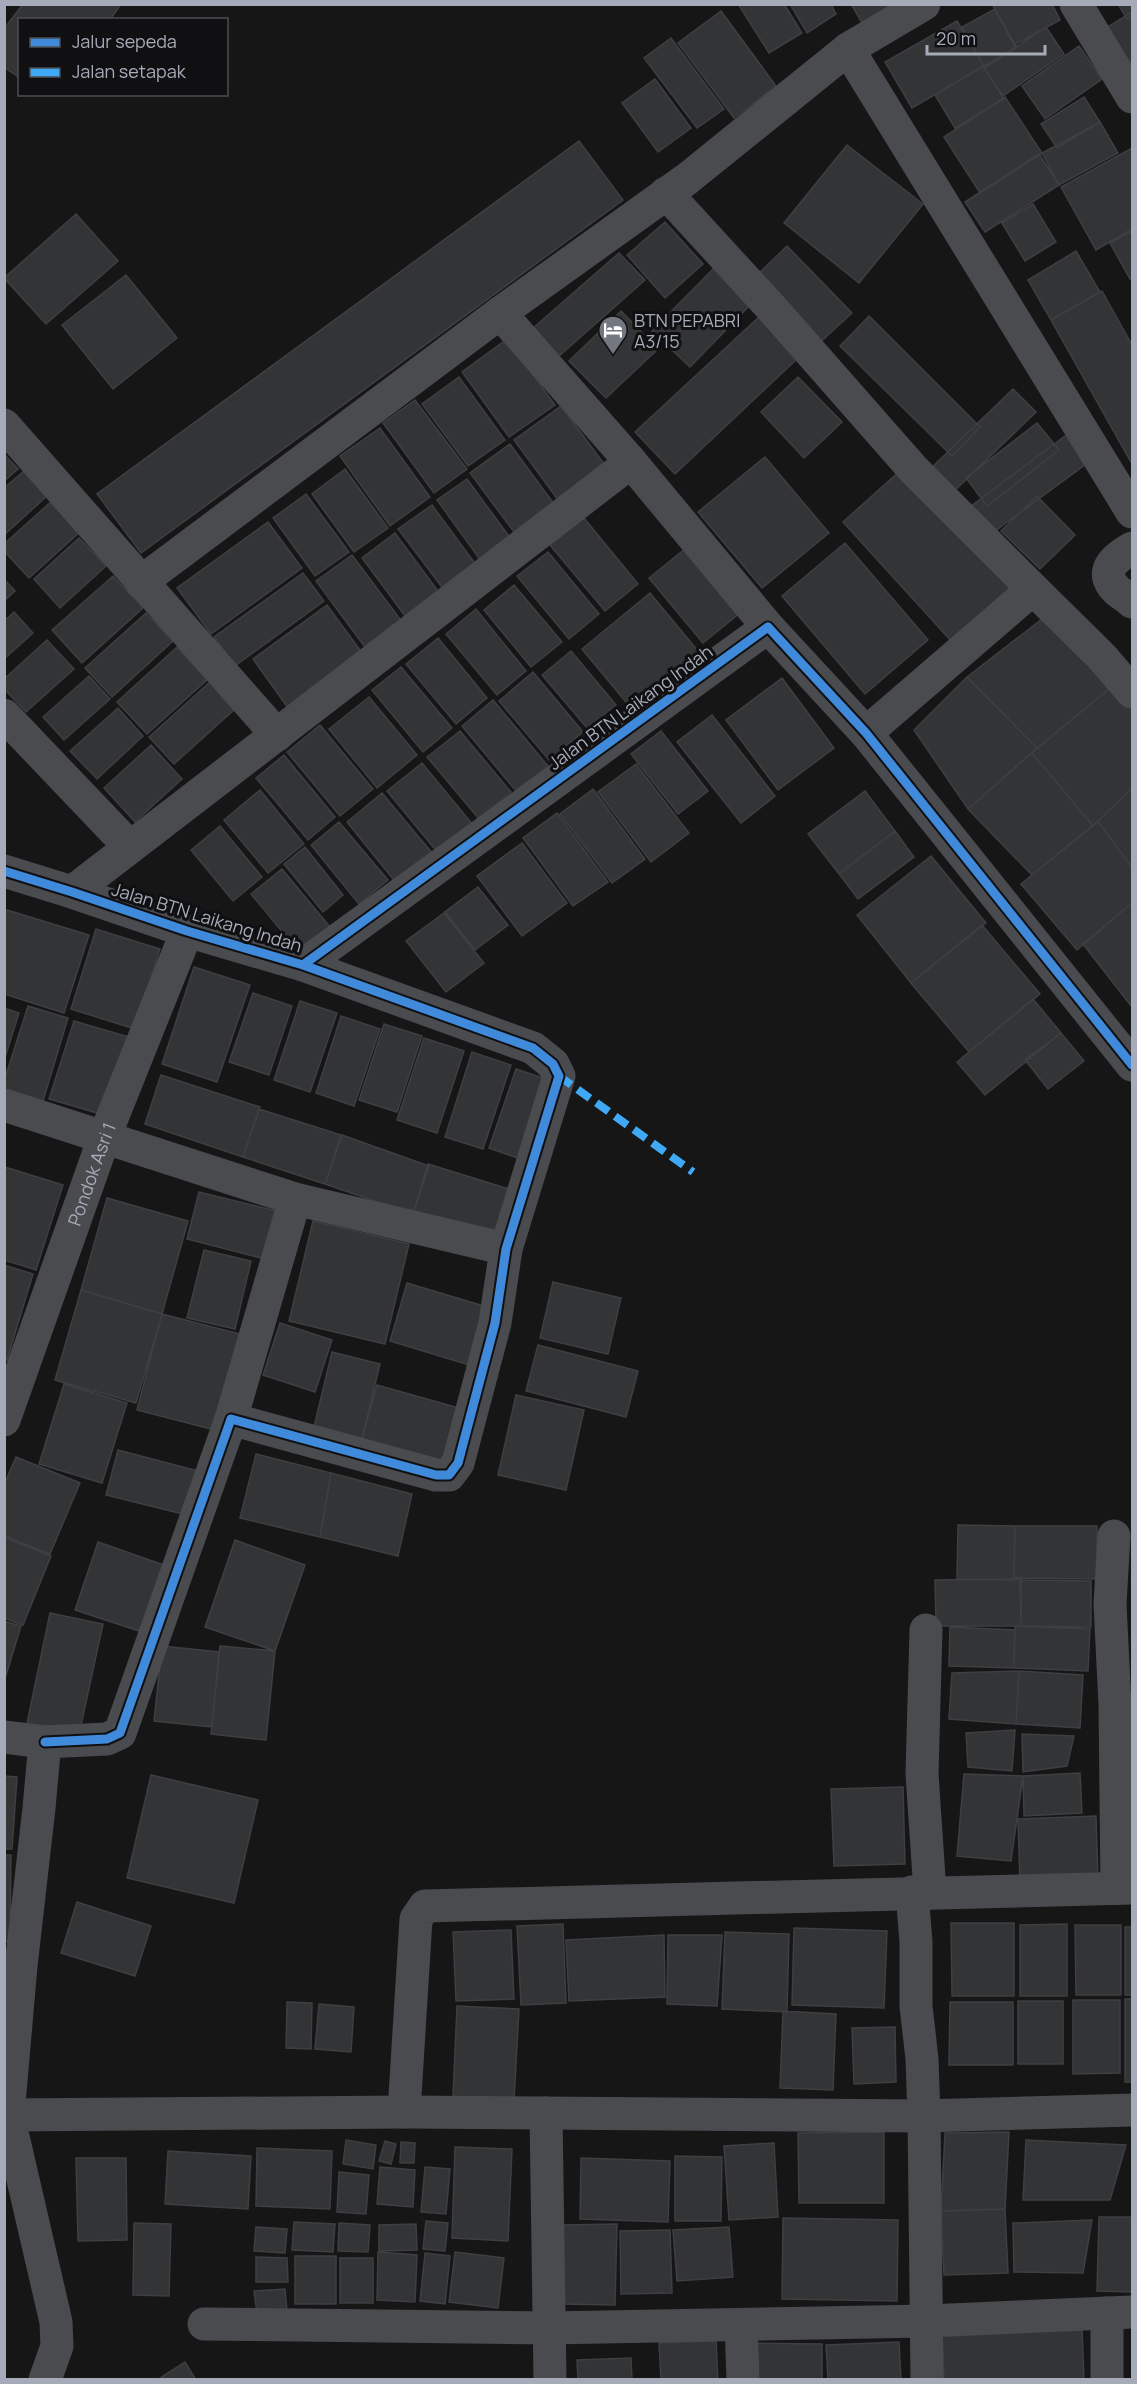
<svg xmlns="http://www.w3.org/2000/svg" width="1137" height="2384" font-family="Manrope,sans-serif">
	<rect width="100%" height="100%" fill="#161616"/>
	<path fill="#333435" stroke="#3e3f42" stroke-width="1.5" d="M23 4H121L110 20H20V78L4 67V29Z
		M738 4H784L802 33 769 53Z
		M790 4H831L836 14 807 33Z
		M851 4H903L865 28Z
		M992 4H1052L1060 20 1014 45Z
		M1118 4H1132V16L1127 19Z
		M995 9 1017 48 984 66 962 27Z
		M721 11 776 86 734 118 678 43Z
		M1132 12V71L1106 28Z
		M957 21 984 66 912 108 885 62Z
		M1046 27 1064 54 1003 96 984 68Z
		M671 38 724 109 697 128 644 58Z
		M1079 46 1102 79 1045 119 1022 86Z
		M983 66 1004 99 955 128 935 95Z
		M655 79 691 128 658 152 622 103Z
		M1005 97 1042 153 980 193 944 137Z
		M1084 97 1100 122 1057 148 1041 124Z
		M1100 122 1118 153 1059 185 1042 153Z
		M579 141 623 200 141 553 97 494Z
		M847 145 923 204 859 283 784 223Z
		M1132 148V229L1096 250 1061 187Z
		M1039 154 1059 185 985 232 965 202Z
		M1033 204 1056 242 1025 261 1002 223Z
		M76 214 118 261 46 324 4 278Z
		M665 222 703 264 665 298 627 255Z
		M1132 231V278L1130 279 1110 243Z
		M787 246 852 313 815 347 752 280Z
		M1076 251 1100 292 1051 320 1028 280Z
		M619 253 645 280 558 357 532 329Z
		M714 268 751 304 690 367 652 331Z
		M126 275 177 338 113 389 62 325Z
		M1102 291 1132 345V464L1051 320Z
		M621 311 658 349 606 398 569 361Z
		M760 316 799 357 675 474 635 432Z
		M869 316 980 427 952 456 840 346Z
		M507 339 555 405 509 437 462 372Z
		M459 377 505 440 468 466 422 404Z
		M798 377 842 422 804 458 761 412Z
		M1013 389 1036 412 950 495 927 472Z
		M415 400 467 469 434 493 383 423Z
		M561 406 608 469 561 504 514 440Z
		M1037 423 1059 450 987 506 966 478Z
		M380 428 430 497 390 526 340 456Z
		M1069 433 1090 461 991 534 970 507Z
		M510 444 557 508 517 536 470 473Z
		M4 454 18 469 4 481Z
		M765 457 829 533 762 588 698 512Z
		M345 469 388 528 354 552 312 494Z
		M902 469 1012 588 952 642 843 522Z
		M24 471 47 496 4 535V488Z
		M467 479 511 539 481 561 437 500Z
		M306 494 349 552 315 576 273 518Z
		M1037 496 1075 535 1040 569 1001 531Z
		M53 500 81 531 29 578 4 551V544Z
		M432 505 477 566 444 590 398 529Z
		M584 518 638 584 605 611 550 545Z
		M268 522 302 568 211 634 177 588Z
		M395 533 441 595 408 620 362 558Z
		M79 538 106 566 60 608 34 579Z
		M845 543 928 640 865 694 782 596Z
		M686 548 740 613 703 643 649 578Z
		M548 552 599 614 569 639 517 576Z
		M352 555 403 623 367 650 316 581Z
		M303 573 324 601 235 666 214 637Z
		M113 576 143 608 82 663 52 630Z
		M4 579 15 591 4 601Z
		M514 585 562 642 531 667 484 610Z
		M650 593 698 651 630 707 582 649Z
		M327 605 363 654 288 708 253 659Z
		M476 609 526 671 497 695 446 634Z
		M14 612 33 633 4 659V621Z
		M1051 612 1116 683 1037 748 967 677Z
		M146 613 173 641 112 697 85 668Z
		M438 638 487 698 456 724 406 664Z
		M47 640 74 669 26 712 4 689V679Z
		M177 647 207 680 147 734 117 702Z
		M571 651 616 705 587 728 542 675Z
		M401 667 452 728 423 752 372 690Z
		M533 672 583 732 549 760 499 701Z
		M89 676 110 699 64 740 43 717Z
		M967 677 1037 748 968 809 914 730Z
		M782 678 834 748 778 790 726 720Z
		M210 682 235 709 174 764 149 737Z
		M1116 683 1132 703V788L1093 826 1032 753Z
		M369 697 417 755 377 788 329 729Z
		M493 700 548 766 516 791 462 726Z
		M118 708 143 736 97 779 70 751Z
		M712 715 775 796 741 823 677 742Z
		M320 725 373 789 340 816 287 752Z
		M460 731 511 792 479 819 427 757Z
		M661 731 708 791 678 814 631 754Z
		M151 745 182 779 135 822 104 788Z
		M1032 753 1093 826 1032 875 968 809Z
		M284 755 335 817 308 840 256 778Z
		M422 763 473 825 438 853 387 791Z
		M636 764 689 833 651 862 598 792Z
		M1132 788V868L1098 821Z
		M593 789 645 859 612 883 560 814Z
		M260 790 304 844 268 873 224 820Z
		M865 791 895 831 839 874 808 834Z
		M382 793 433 854 397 884 347 822Z
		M557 813 608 882 573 906 523 838Z
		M1098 821 1132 868V903L1077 950 1021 884Z
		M339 822 388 880 359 904 311 845Z
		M220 826 262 877 233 901 191 850Z
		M895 831 914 857 858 899 839 874Z
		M522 843 567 903 522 936 477 876Z
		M305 847 343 895 323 912 284 864Z
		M931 856 986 923 911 983 857 915Z
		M282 869 330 927 299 952 251 894Z
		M478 887 508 925 475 950 445 912Z
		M1132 903V1007L1083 944Z
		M7 910 89 935 64 1013 4 994V918Z
		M444 913 484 963 446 992 406 941Z
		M982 925 1040 994 969 1052 911 983Z
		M96 929 160 949 135 1029 71 1009Z
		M194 967 250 985 217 1082 162 1064Z
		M253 993 292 1006 269 1075 229 1062Z
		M1033 999 1061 1033 985 1095 957 1062Z
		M300 1001 337 1013 310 1092 274 1080Z
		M28 1006 68 1018 43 1101 4 1089V1081Z
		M4 1008 19 1013 4 1061Z
		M341 1016 380 1029 354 1106 316 1093Z
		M74 1021 129 1037 104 1115 49 1099Z
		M384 1024 422 1036 397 1112 359 1100Z
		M1061 1033 1084 1061 1048 1089 1025 1060Z
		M424 1038 464 1051 437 1133 397 1120Z
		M472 1052 511 1065 483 1149 445 1137Z
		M516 1069 555 1082 529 1162 489 1148Z
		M161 1075 260 1107 243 1157 145 1124Z
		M259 1109 341 1135 325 1184 243 1157Z
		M342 1135 429 1166 413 1214 325 1184Z
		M428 1164 512 1190 497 1240 413 1214Z
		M5 1167 63 1185 36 1270 4 1260Z
		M199 1192 281 1212 269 1260 187 1239Z
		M107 1198 188 1221 162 1314 81 1290Z
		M313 1221 409 1244 385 1344 289 1321Z
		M204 1250 251 1261 235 1329 187 1318Z
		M4 1265 33 1274 7 1360 4 1359Z
		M553 1282 621 1298 608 1354 540 1338Z
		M407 1283 494 1309 476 1367 390 1341Z
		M81 1290 162 1314 136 1403 55 1380Z
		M162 1314 240 1334 215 1430 137 1410Z
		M280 1323 332 1340 315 1392 263 1375Z
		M538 1345 638 1371 626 1417 526 1391Z
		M332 1352 380 1364 362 1439 314 1427Z
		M64 1384 127 1403 102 1483 39 1464Z
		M377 1385 466 1410 450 1464 362 1439Z
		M516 1395 584 1410 566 1490 498 1475Z
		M118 1450 202 1472 191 1516 106 1495Z
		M256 1454 331 1473 320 1537 240 1518Z
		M16 1457 80 1483 50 1554 4 1536V1485Z
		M331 1473 412 1494 398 1556 320 1537Z
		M958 1525 1015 1526 1014 1580 957 1579Z
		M1015 1526H1097V1579L1014 1578Z
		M4 1537 51 1556 23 1625 4 1618Z
		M235 1540 305 1565 275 1651 205 1627Z
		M98 1542 164 1565 142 1632 75 1610Z
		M1020 1579 1021 1626H936L935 1580Z
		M1021 1580 1091 1581V1627L1021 1626Z
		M50 1613 103 1624 78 1739 26 1728Z
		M4 1621 21 1626 4 1682Z
		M1015 1626 1090 1629 1088 1671 1014 1668Z
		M950 1627 1015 1630 1014 1668 949 1666Z
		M162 1646 219 1652 212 1727 154 1721Z
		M220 1646 275 1651 266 1740 211 1734Z
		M1019 1671 1083 1675 1080 1728 1016 1724Z
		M1019 1671 1016 1724 949 1719 952 1673Z
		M1015 1730 1012 1771 968 1767 966 1733Z
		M1022 1734 1074 1736 1067 1766 1023 1772Z
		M1080 1773 1082 1813 1024 1816 1023 1776Z
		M964 1774 1023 1776 1011 1861 957 1856Z
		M151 1775 258 1800 234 1903 127 1878Z
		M4 1776 17 1777 12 1849H4Z
		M903 1787 905 1864 834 1866 831 1789Z
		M1096 1816 1098 1878 1020 1882 1018 1819Z
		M4 1855H11L10 1942H4Z
		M77 1902 151 1926 135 1976 61 1953Z
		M951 1923H1014V1996H952Z
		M563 1924 566 2003 521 2005 517 1926Z
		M1067 1924V1996H1020V1925Z
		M1075 1925H1121V1995H1076Z
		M1125 1927H1132V1995H1125Z
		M794 1928 887 1931 884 2008 792 2005Z
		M511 1930 514 1999 456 2001 453 1932Z
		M725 1932 789 1934 787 2012 722 2009Z
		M664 1935 665 1997 569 2001 566 1940Z
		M668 1935H722L717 2006 667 2004Z
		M1125 1999H1132V2082H1125Z
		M1073 2000H1120V2073L1073 2074Z
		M1018 2001H1063V2064H1018Z
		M287 2002 312 2003 311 2049 286 2048Z
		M950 2002H1013V2065H949Z
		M319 2004 354 2007 351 2052 315 2049Z
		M457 2006 519 2009 514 2100 453 2097Z
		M783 2011 836 2014 833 2090 780 2088Z
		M895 2027 896 2082 854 2084 852 2028Z
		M884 2132V2203H799L798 2133Z
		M1009 2132 1005 2209 941 2211 945 2133Z
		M346 2140 376 2145 373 2169 343 2164Z
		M1026 2140 1126 2145 1110 2200H1023Z
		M385 2141 396 2144 391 2164 379 2161Z
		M401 2142 415 2143 414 2163H400Z
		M774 2143 778 2217 729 2220 724 2146Z
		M455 2147 512 2149 508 2241 452 2238Z
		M257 2148 332 2151 330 2209 256 2206Z
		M168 2151 251 2156 248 2209 165 2204Z
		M675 2156 722 2157 721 2221H675Z
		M76 2158H126L127 2240 78 2241Z
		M581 2158 670 2161 668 2222 580 2219Z
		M380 2167 415 2170 413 2207 377 2204Z
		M425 2167 450 2169 446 2214 421 2212Z
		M339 2172 369 2175 366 2214 337 2212Z
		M1005 2209 1008 2273 944 2275 941 2211Z
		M1099 2217H1132V2292L1097 2291Z
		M783 2218 898 2220 897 2301 782 2299Z
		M1092 2220 1083 2273 1014 2272 1013 2223Z
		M426 2221 448 2223 445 2251 423 2249Z
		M294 2222 335 2224 333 2252 292 2250Z
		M134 2223 171 2224 169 2296 133 2295Z
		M339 2223 370 2225 368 2252 338 2251Z
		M416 2224 417 2250 379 2251V2225Z
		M617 2224 615 2305 562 2304 561 2225Z
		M256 2227 287 2229 285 2253 254 2251Z
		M729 2227 733 2277 677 2281 673 2230Z
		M670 2230 672 2293 621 2294 620 2231Z
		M378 2252 417 2255 415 2302 377 2300Z
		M455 2252 504 2258 498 2308 449 2302Z
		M425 2253 450 2256 445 2304 420 2301Z
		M295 2256H336V2304H295Z
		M256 2257 287 2258 288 2282H256Z
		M340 2258H373V2303H340Z
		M285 2289 287 2311 257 2313 254 2291Z
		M1082 2328 1084 2380H944L942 2333Z
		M716 2341 718 2380H661L659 2343Z
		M899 2342 901 2380H828L826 2345Z
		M748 2343 822 2344V2380H748Z
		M631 2358 632 2380H578L577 2360Z
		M185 2362 196 2380H157Z"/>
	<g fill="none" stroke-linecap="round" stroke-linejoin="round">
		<g stroke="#494b4f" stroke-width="33">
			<path d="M924 4 848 49 1132 512"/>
			<path d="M1076 4 1132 97"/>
			<path d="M666 193 776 313 914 470 1033 589 866 733"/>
			<path d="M4 425 277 735"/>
			<path d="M1132 548C1120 555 1099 568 1113 586 1117 592 1127 597 1132 602"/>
			<path d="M141 582 500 313"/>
			<path d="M1033 589 1102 657 1132 692"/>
			<path d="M768 627 631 462 500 313 687 179 848 49"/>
			<path d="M4 715 130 847"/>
			<path d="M4 871 72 892 187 931 303 965 768 627 866 733 1132 1065"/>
			<path d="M72 892 631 462"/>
			<path d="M4 1105 295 1199"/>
			<path d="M231 1419 295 1199 506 1249"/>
			<path id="s1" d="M4 1420 104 1138 187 931"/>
			<path d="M1114 1536 1110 1604 1115 1705 1117 1888"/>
			<path d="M926 1630 922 1774 930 1892"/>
			<path d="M4 1737 45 1742 39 1808 21 1966 8 2115 56 2322 57 2346 45 2380"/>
			<path d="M45 1742 107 1739 120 1733 231 1419 436 1475H449L458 1463 495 1323 506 1249 559 1076 553 1064 533 1048 303 965"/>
			<path d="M912 1892 916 1942V2006L922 2059 924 2116 927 2380"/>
			<path d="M404 2112 416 1919 425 1906 1132 1888"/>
			<path d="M546 2113 550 2380"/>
			<path d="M8 2115 404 2112 924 2116 1132 2110"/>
			<path d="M204 2324 549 2328 927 2321 1132 2312"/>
			<path d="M741 2325 743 2380"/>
			<path d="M1107 2380V2313"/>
		</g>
		<path stroke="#3fa9f5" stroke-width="8" stroke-dasharray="15 8" stroke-linecap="butt" d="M559 1076 693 1172"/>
		<g stroke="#101012" stroke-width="13">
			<path id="cycleway" d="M4 871 72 892 187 931 303 965 768 627 866 733 1132 1065
				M45 1742 107 1739 120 1733 231 1419 436 1475H449L458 1463 495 1323 506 1249 559 1076 553 1064 533 1048 303 965"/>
		</g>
		<use href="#cycleway" stroke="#408adc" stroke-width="9"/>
	</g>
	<defs>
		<g id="hotel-pin" transform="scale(1.5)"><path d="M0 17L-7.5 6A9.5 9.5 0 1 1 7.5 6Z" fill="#73777f" stroke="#101012"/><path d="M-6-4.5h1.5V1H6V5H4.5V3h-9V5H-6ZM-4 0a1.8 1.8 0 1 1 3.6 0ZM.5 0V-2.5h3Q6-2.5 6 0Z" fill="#fff"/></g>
	</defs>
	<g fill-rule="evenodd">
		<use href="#hotel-pin" x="613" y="330"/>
	</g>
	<g text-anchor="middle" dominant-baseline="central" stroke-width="6" stroke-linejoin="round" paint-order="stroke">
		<g font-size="18" fill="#a5abb8" stroke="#101012" text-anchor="start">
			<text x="634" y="320">BTN PEPABRI<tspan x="634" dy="21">A3/15</tspan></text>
		</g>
		<g font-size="18" fill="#a5abb8" stroke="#101012">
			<text transform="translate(630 707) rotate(-36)">Jalan BTN Laikang Indah</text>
			<text transform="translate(207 917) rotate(17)">Jalan BTN Laikang Indah</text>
			<text stroke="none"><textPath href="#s1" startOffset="261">Pondok Asri 1</textPath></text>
		</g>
	</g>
	<rect width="1137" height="2384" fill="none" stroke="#a5abb8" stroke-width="12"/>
	<rect x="18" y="18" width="210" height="78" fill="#101012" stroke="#4c4e54" stroke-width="1.5"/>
	<rect x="30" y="38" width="30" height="9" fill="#408adc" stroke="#4c4e54" stroke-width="1.5"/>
	<text x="72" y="48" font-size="18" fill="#a5abb8">Jalur sepeda</text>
	<rect x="30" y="68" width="30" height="9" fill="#3fa9f5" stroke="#4c4e54" stroke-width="1.5"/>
	<text x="72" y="78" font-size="18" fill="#a5abb8">Jalan setapak</text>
	<path d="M927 45v9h118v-9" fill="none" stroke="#a5abb8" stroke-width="3"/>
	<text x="936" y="45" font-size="18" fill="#a5abb8" stroke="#101012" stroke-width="4.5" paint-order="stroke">20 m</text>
</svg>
